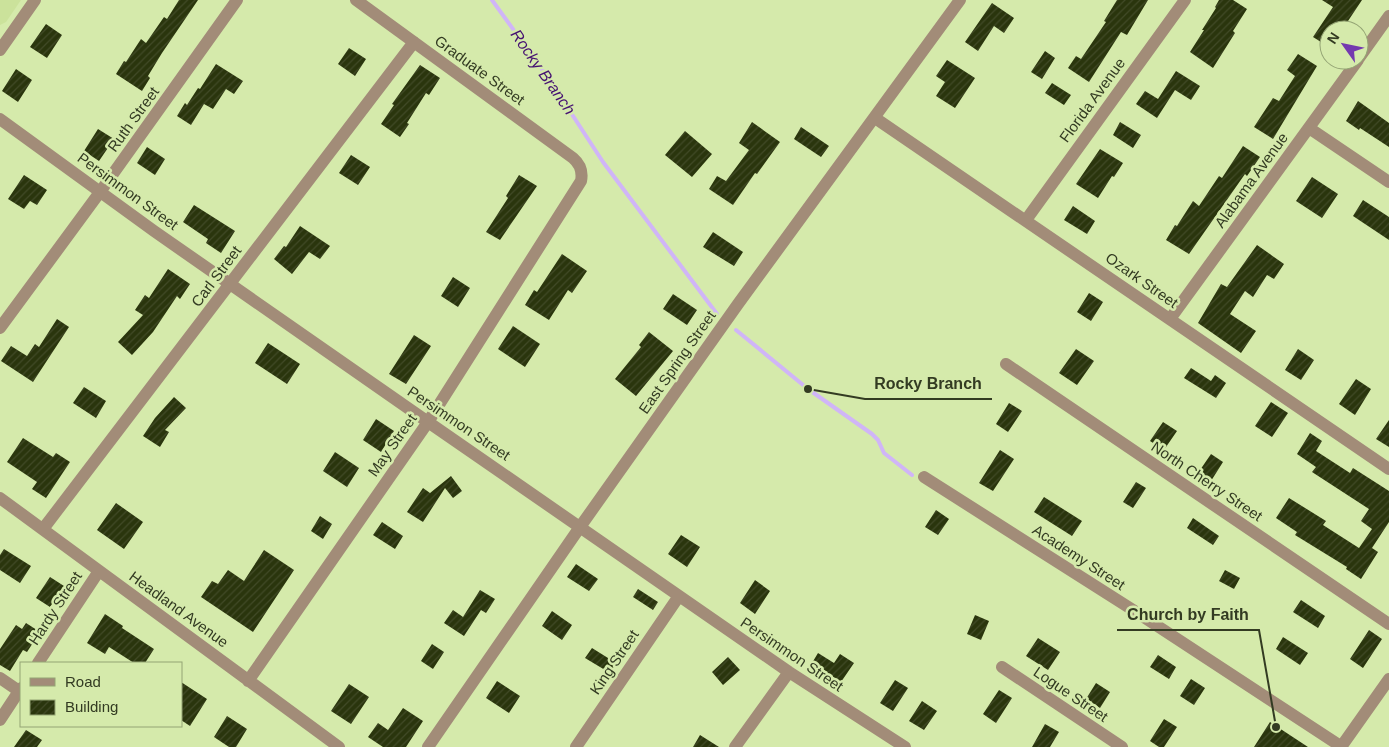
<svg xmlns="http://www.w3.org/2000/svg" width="1389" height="747" font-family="Helvetica,sans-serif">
	<defs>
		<pattern id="building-hatch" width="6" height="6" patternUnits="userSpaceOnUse" patternTransform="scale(1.25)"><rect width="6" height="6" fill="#2a350d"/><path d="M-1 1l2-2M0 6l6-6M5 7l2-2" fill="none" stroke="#414a27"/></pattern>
	</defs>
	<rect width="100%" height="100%" fill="#d5eaab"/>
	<path fill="#cbe29b" d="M0 0H21L6 22 0 25Z"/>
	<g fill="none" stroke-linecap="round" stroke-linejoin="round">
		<path stroke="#d0b5f7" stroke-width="4" d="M492 0 549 79 603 162 717 314
			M736 330 808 389 872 434 878 440 884 453 912 475"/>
	</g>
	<path fill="url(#building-hatch)" d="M179 0H198L162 53 148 76 150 78 142 91 116 74 124 61 126 62 141 39 146 43 164 17 167 19Z
		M1117 0H1148L1127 35 1121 32 1089 82 1068 68 1076 56 1081 59 1106 22 1104 21Z
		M1219 0H1233L1247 9 1233 31 1235 33 1213 68 1190 52 1204 30H1202L1216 8 1215 7Z
		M1322 0H1362L1342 30H1329V47L1313 37 1333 7Z
		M992 3 1014 18 1004 33 994 26 978 51 965 42Z
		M46 24 62 35 47 58 30 47Z
		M349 48 366 59 355 76 338 64Z
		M1045 51 1055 58 1042 79 1031 72Z
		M1298 54 1317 66 1273 139 1254 127 1273 98 1279 101 1295 76 1287 70Z
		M947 60 975 78 955 108 936 96 945 82 936 76Z
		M216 64 243 81 234 94 226 89 213 109 204 104 191 125 177 116 185 103 187 105 198 88 200 89Z
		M420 65 440 78 429 95 426 93 407 123 409 124 400 137 381 124 394 105 392 104Z
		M16 69 32 80 18 102 2 91Z
		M1176 71 1200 86 1191 100 1175 90 1157 118 1136 104 1145 91 1158 99Z
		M1052 83 1071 95 1064 105 1045 93Z
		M1358 101 1389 123V147L1360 128 1359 130 1346 121Z
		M752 122 780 142 757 174 755 173 733 205 709 189 717 176 726 181 749 150 739 143Z
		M1120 122 1141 135 1133 148 1113 135Z
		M801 127 829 146 821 157 794 139Z
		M98 129 114 139 99 161 84 151Z
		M685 131 712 154 692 177 665 155Z
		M1243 146 1260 157 1247 176 1245 174 1189 254 1166 240 1175 225 1177 226 1193 201 1199 206 1219 176 1222 178Z
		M147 147 165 159 155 175 137 163Z
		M1100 149 1123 163 1114 177 1112 176 1098 198 1076 184Z
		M351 155 370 167 358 185 339 173Z
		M24 175 47 190 37 205 30 201 24 209 8 199Z
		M519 175 537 186 500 240 486 232 508 198 506 196Z
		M1312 177 1338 194 1322 218 1296 201Z
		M1363 200 1389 217V240L1353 216Z
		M194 205 235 231 221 253 206 243 208 239 183 222Z
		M1073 206 1095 221 1087 234 1064 220Z
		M300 226 330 246 320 259 309 252 292 274 274 259 284 246 286 247Z
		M713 232 743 252 734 266 703 247Z
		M1257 245 1284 264 1274 279 1267 275 1253 297 1245 291 1230 314 1256 331 1241 353 1198 323 1221 284 1227 287Z
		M562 254 587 271 572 293 568 290 549 320 525 305 534 290 537 292Z
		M168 269 190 284 180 299 177 296 153 332 132 355 118 342 143 315 135 310 145 295 149 298Z
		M453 277 470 288 458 307 441 296Z
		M1089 293 1103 302 1091 321 1077 312Z
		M673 294 697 310 687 325 663 309Z
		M57 319 69 327 33 382 1 361 11 346 27 356 35 344 39 347Z
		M513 326 540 344 525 367 498 349Z
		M649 332 673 351 636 396 615 379 641 347 639 345Z
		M414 335 431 346 406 384 389 374Z
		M268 343 300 364 287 384 255 363Z
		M1076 349 1094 361 1077 385 1059 373Z
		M1298 349 1314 360 1301 380 1285 370Z
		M1191 368 1211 381 1215 375 1226 383 1216 398 1184 378Z
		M1356 379 1371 389 1355 415 1339 404Z
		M84 387 106 401 96 418 73 403Z
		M174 397 186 408 165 430 169 432 160 447 143 436 155 418Z
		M1271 402 1288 413 1272 437 1255 426Z
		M1009 403 1022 411 1008 432 996 424Z
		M376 419 394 431 381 452 363 440Z
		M1389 420V447L1376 439Z
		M1163 422 1177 431 1164 450 1150 441Z
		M1310 433 1322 441 1316 451 1350 473 1353 468 1389 491V522L1372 548 1378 552 1361 579 1346 569 1347 567 1295 535 1297 532 1276 518 1289 498 1326 521 1323 525 1359 548 1372 529 1361 521 1369 509 1312 472 1316 467 1297 454Z
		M23 438 53 457 56 453 70 462 46 498 32 489 37 482 7 462Z
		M1000 450 1014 459 993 491 979 483Z
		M335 452 359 468 347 487 323 471Z
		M1211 454 1223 462 1211 481 1198 473Z
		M451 476 462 491 453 498 445 488 423 522 407 512 423 488 430 493Z
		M1136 482 1146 488 1133 508 1123 502Z
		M1044 497 1082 521 1072 536 1034 512Z
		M116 503 143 522 124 549 97 530Z
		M936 510 949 519 938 535 925 527Z
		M320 516 332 524 323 539 311 531Z
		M1193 518 1219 536 1213 545 1187 528Z
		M382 522 403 536 395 549 373 535Z
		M681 535 700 547 687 567 668 554Z
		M4 549 31 566 20 583 0 570V555Z
		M264 550 294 570 253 632 201 597 212 581 218 584 228 570 244 581Z
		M576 564 598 579 589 591 567 577Z
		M1225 570 1240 578 1234 589 1219 581Z
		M50 577 64 586 50 607 36 598Z
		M755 580 770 591 755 614 740 603Z
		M638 589 658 602 653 610 633 597Z
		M480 590 495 599 486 613 481 610 464 636 444 623 453 610 463 617Z
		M1301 600 1325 616 1318 628 1293 612Z
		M552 611 572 625 562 640 542 626Z
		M105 614 123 626 122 628 154 649 145 663H134L109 647 105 654 87 643Z
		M975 615 989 621 981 640 967 634Z
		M26 623 40 632 27 652 23 650 10 671 0 665V649L16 625 22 629Z
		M1369 630 1382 639 1363 668 1350 659Z
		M1283 637 1308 653 1300 665 1276 649Z
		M1038 638 1060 652 1048 670 1026 656Z
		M432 644 444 652 433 669 421 661Z
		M592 648 616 663 610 673 585 658Z
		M818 653 834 663 840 654 854 663 841 682 812 663Z
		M1158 655 1176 667 1169 679 1150 667Z
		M728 657 740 670 723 685 712 672Z
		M1191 679 1205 688 1194 705 1180 696Z
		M895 680 908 688 893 711 880 703Z
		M497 681 520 696 509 713 486 698Z
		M181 682 207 699 190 726 181 720Z
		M1096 683 1110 692 1100 708 1086 699Z
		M349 684 369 697 351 724 331 711Z
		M999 690 1012 698 996 723 983 714Z
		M922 701 937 711 924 730 909 721Z
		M403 708 423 721 406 747H383L368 737 378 723 388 730Z
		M227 716 247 729 236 747H229L214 737Z
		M1164 719 1177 727 1164 747H1159L1150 741Z
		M1270 722 1308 747H1254Z
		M1045 724 1059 732 1050 747H1032Z
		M26 730 42 740 37 747H14Z
		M700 735 719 747H693Z"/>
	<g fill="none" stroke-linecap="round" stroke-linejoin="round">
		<path stroke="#a28c78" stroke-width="12" d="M0 50 35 0
			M1359 58 1389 16
			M875 118 1389 469
			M0 119 154 231 428 422 789 672 905 747
			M1309 128 1389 182
			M1026 220 1185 0
			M1170 319 1358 60
			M0 328 100 192 237 0
			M1006 364 1389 624
			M924 477 1133 610 1342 747
			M0 498 339 747
			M43 529 414 42
			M38 663 99 571
			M1002 667 1122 747
			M0 678 19 691
			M248 681 428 422 581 181C583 171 580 164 573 158L356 0
			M0 720 21 688
			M428 747 580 527 738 304 960 0
			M576 747 679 596
			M735 747 789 672
			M1341 747 1389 679"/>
	</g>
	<g text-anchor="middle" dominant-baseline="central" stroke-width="5" stroke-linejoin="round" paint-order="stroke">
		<g font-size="15" fill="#333b22" stroke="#d5eaab">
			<text transform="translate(480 70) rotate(36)">Graduate Street</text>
			<text transform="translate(1092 100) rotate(-54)">Florida Avenue</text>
			<text transform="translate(133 119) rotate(-54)">Ruth Street</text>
			<text transform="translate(1251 180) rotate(-54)">Alabama Avenue</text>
			<text transform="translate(128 191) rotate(36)">Persimmon Street</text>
			<text transform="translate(216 276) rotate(-53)">Carl Street</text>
			<text transform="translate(1142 280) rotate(35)">Ozark Street</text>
			<text transform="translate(677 362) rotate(-55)">East Spring Street</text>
			<text transform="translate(459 423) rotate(34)">Persimmon Street</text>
			<text transform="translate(392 445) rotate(-55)">May Street</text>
			<text transform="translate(1207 481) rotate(34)">North Cherry Street</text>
			<text transform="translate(1079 557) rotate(33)">Academy Street</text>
			<text transform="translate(55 608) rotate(-57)">Hardy Street</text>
			<text transform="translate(179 609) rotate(36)">Headland Avenue</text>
			<text transform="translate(792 654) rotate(34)">Persimmon Street</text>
			<text transform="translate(614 662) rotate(-56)">King Street</text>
			<text transform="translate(1071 694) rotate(34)">Logue Street</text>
		</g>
		<g font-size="16" font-style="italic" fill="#451171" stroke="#d5eaab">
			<text transform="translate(543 72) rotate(55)">Rocky Branch</text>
		</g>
	</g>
	<path fill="none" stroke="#333b22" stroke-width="2" d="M808 389L865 399H992M1276 727L1259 630H1117"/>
	<g fill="#333b22" stroke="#d5eaab" stroke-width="2">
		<circle cx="808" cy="389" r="5"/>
		<circle cx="1276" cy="727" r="5"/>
	</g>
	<g font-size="16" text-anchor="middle" font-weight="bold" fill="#333b22" stroke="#d5eaab" stroke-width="5" stroke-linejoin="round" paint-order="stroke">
		<text x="928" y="389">Rocky Branch</text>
		<text x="1188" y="620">Church by Faith</text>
	</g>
	<rect x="20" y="662" width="162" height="65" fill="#d5eaab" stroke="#94a474"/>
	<rect x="30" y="678" width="25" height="8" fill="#a28c78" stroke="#94a474"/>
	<text x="65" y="687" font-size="15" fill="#333b22">Road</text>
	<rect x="30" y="700" width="25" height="15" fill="url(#building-hatch)" stroke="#94a474"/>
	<text x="65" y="712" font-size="15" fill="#333b22">Building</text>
	<g transform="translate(1344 45) rotate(303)"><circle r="24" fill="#d5eaab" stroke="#94a474"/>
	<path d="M0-4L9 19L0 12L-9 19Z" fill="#7439af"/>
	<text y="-8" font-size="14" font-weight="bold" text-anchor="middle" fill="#333b22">N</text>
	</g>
</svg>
